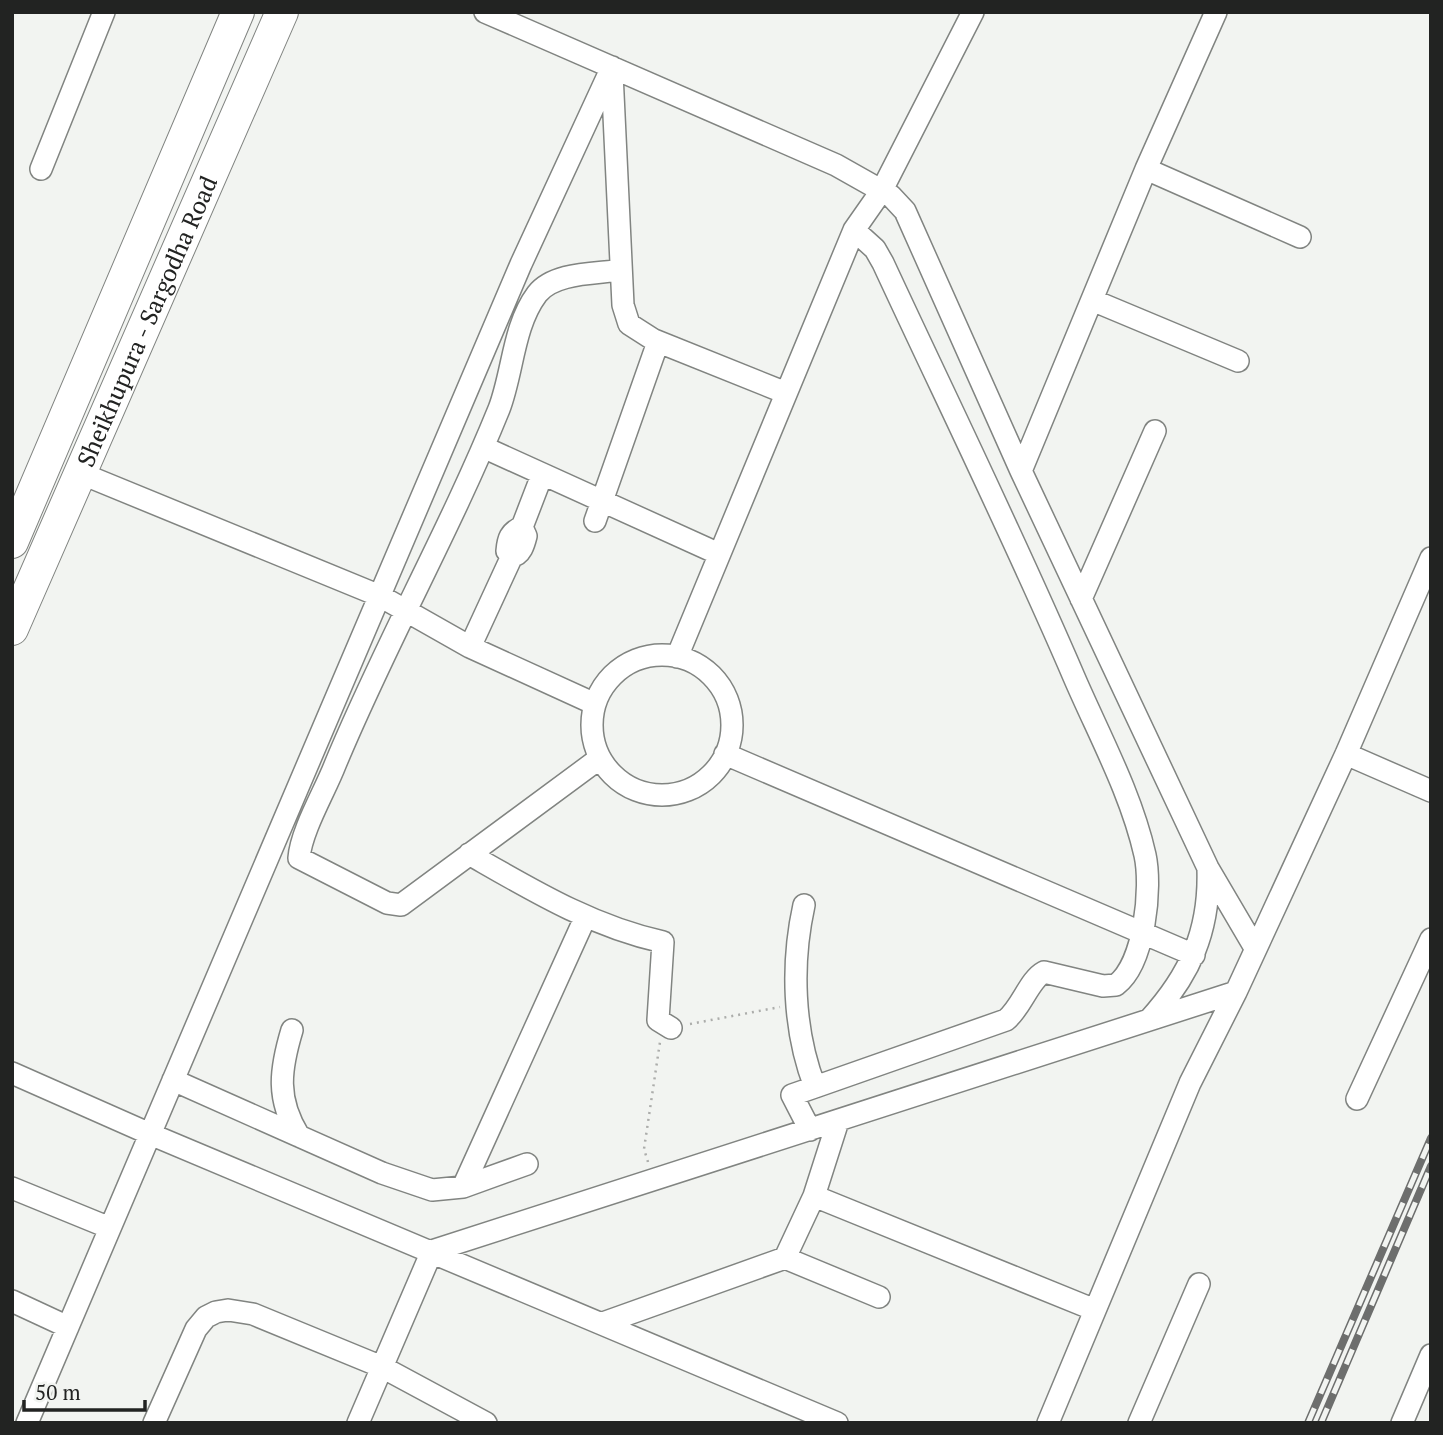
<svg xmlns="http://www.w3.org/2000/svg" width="1443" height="1435" font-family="'PT Serif',serif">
	<rect width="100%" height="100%" fill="#f2f4f1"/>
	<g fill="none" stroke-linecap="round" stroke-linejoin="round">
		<g stroke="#818481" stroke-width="24">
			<path id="minor" d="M485 12 836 165 891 196 905 211 1021 471 1208 868 1255 948
				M612 73 623 305 629 324 654 340 786 393
				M41 169 104 12
				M1146 169 1300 237
				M1092 300 1238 361
				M483 447 719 554
				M1021 471 1146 169 1216 12
				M80 473 380 596 470 647 595 704
				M595 521 658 342
				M512 556 507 551C508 539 510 532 522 527L542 475
				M1081 599 1155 431
				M470 647 512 556C521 555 524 544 526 536L522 527
				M592 725a70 70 0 1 1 140 0a70 70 0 1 1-140 0Z
				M677 657 854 230 882 190 973 12
				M725 754 1194 955
				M1346 754 1431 791
				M600 758 401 905 387 903 299 858C301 831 325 791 335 765 385 644 450 530 499 409 513 373 513 326 537 294 554 272 596 274 621 270
				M469 854C532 890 591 926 663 942L658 1020 671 1028
				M804 905C791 964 793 1030 815 1087L792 1095 810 1130
				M1149 1020C1190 975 1210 931 1208 869
				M292 1030C280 1070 276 1099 299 1136
				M12 1073 150 1134 837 1423
				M173 1080 382 1173 432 1190 463 1187 527 1164
				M815 1087 1006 1020C1022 1007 1029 980 1044 972L1103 986 1116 985C1145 963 1152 887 1145 855 1131 793 1099 735 1074 677 1014 537 947 401 883 263L875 249 854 230
				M1357 1099 1431 939
				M463 1187 585 918
				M12 1188 110 1228
				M814 1196 1095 1310
				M785 1258 879 1297
				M12 1301 68 1327
				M603 1323 785 1258 814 1196 838 1121
				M27 1423 521 264 612 67
				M154 1423 196 1329 206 1317 216 1312 228 1310 253 1314 382 1367 486 1423
				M358 1423 432 1251 1236 992
				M1048 1423 1190 1083 1236 992 1346 754 1431 558
				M1139 1423 1199 1284
				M1402 1423 1431 1355"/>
		</g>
		<g stroke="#818481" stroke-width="34">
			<g id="highway">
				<path d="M12 542 238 12"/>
				<path id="s1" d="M12 629 282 12"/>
			</g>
		</g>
		<path stroke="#acadab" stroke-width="2.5" stroke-dasharray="2 5" stroke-linecap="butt" d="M690 1024 780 1007
			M648 1162 644 1149 660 1042"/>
		<use href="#minor" stroke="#fff" stroke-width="21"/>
		<use href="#highway" stroke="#fff" stroke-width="32"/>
		<g stroke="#6d6e6d" stroke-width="8">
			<path id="rail" d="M1308 1423 1431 1138
				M1321 1423 1431 1166"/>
		</g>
		<use href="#rail" stroke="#f2f4f1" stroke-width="5" stroke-dasharray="16" stroke-linecap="butt"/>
	</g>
	<g text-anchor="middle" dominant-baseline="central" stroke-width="7" stroke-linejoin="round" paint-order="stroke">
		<g font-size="24" fill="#222322" stroke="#f2f4f1">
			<text stroke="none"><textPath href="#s1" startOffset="336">Sheikhupura - Sargodha Road</textPath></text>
		</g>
	</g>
	<rect width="1443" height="1435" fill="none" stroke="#222322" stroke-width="28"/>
	<path d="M24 1400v10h121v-10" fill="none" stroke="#222322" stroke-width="3.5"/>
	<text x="35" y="1400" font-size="21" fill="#222322" stroke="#f2f4f1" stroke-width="5" paint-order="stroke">50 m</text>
</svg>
